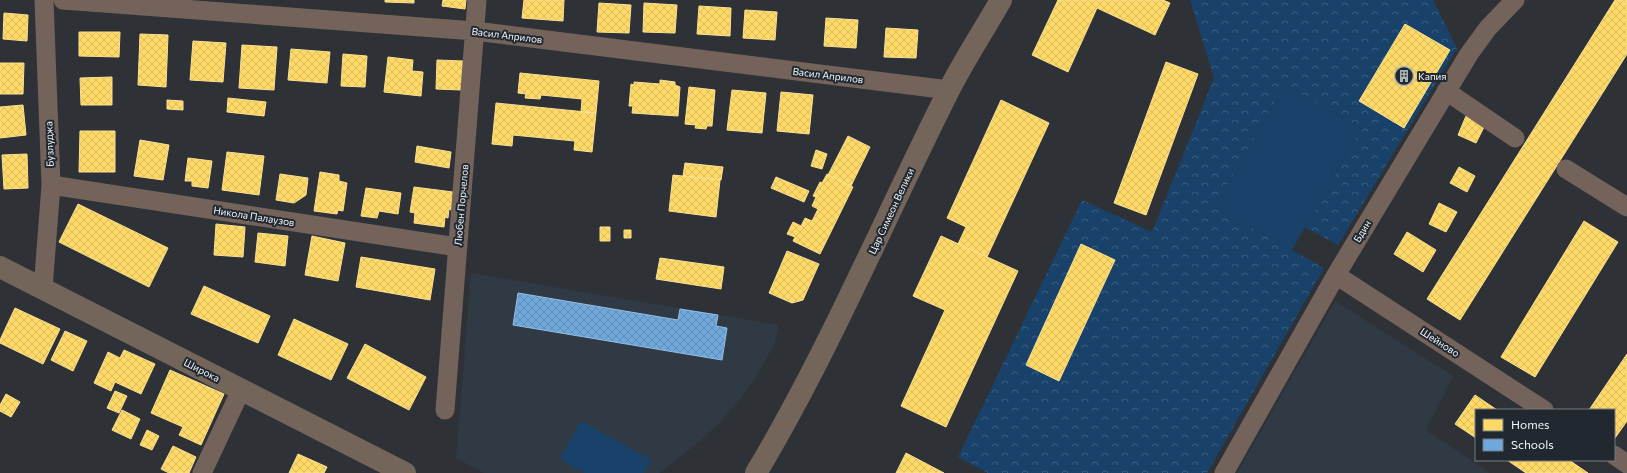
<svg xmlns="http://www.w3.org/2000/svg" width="1627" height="473" font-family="Commissioner,sans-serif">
	<defs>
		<pattern id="forest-crowns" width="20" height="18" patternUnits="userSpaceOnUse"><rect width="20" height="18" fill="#184269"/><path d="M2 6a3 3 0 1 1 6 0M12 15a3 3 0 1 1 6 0" fill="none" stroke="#3a5e7f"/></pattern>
		<pattern id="homes-cross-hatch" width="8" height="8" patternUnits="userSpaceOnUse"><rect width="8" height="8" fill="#ffd966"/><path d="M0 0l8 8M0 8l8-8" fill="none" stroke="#dabc61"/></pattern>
		<pattern id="schools-cross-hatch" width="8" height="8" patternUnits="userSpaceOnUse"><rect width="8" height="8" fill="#6fa8dc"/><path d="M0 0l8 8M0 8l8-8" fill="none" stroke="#638cb0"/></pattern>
	</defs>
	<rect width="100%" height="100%" fill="#2e3236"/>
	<path fill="#2f3a45" d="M471 273 779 325 774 345 755 378 739 400 720 422 699 442 659 473H484L456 458Z
		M1335 301 1453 376 1426 430 1490 473H1237Z"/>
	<path fill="url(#forest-crowns)" d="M1190 0H1433L1457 48 1338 245 1305 227 1361 128 1284 85 1215 207 1324 268 1207 473H988L958 457 1082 200 1152 232 1214 78Z"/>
	<path fill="#184269" d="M1284 85 1361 128 1292 250 1215 207Z
		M581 421 651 460 644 473H585L560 459Z"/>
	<path fill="url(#homes-cross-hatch)" stroke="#fae192" d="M385 0H414V3L385 2Z
		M443 0H466L465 9 442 6Z
		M524 0H564L563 21 522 18Z
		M1058 0H1163L1170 3 1155 35 1097 8 1068 72 1032 55Z
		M1615 0H1627V54L1460 320 1427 299Z
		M599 3 631 5 629 33 597 32Z
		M644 3 677 5 675 33 643 32Z
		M699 6 731 8 730 36 697 34Z
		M745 10 777 12 775 40 743 38Z
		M4 13 28 15 27 41 3 39Z
		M826 18 858 20 856 48 824 46Z
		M1405 24 1450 50 1404 128 1359 101Z
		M886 28 918 30 916 58 884 57Z
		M79 32H120L119 57 79 56Z
		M140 34 168 35 166 87 138 85Z
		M193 41 226 43 223 82 190 80Z
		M242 45 277 47 274 90 239 88Z
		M291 49 330 52 327 83 288 80Z
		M343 54 367 56 365 87 341 86Z
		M388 57 413 60 412 71 423 72 421 96 384 92Z
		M437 60 463 61 461 90 436 89Z
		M1166 62 1198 74 1146 215 1114 203Z
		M0 63H24L23 94H0Z
		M520 73 599 81 596 113 581 112 582 99 541 95 540 99 525 98 526 94 518 93Z
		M112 77V105H81L80 78Z
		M660 80 675 82V85L680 87 678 116 632 113 633 106H629L631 84 634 85V82L660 84Z
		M689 87 715 90 712 126H707L706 129 695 128 696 125 685 124Z
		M732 90 766 93 762 133 727 130Z
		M781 92 813 95 809 134 777 131Z
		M228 98 266 102 264 116 227 112Z
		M167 100 183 101V110L167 109Z
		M1001 100 1049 123 987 257 958 244 966 227 947 218Z
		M496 103 596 113 592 152 574 150 575 141 513 135 512 146 492 144Z
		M23 105 26 135 0 138V107Z
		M1466 116 1485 125 1476 143 1458 135Z
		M80 131H115V172H79Z
		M848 136 870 147 851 186 828 175Z
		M140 140 169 145 163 180 134 176Z
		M417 146 451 152 449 168 415 162Z
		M816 150 827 154 822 169 811 166Z
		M227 152 264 156 259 195 222 190Z
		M27 154 28 188 4 189 2 155Z
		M188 158 212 161 208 188 192 186V181H185Z
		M685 163 723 167 721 180 683 176Z
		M1459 167 1475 176 1467 192 1450 183Z
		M320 172 339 175V181L347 183 343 211 338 210 337 214 314 211Z
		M280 174 308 178 306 195 294 203 276 200Z
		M827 174 853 187 820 254 793 241 795 237 787 234 793 222 801 226 805 218 812 221 818 209 812 206 816 197 813 196 820 182 822 183Z
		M673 175 720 180 716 217 669 211Z
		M776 177 809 191 804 202 771 188Z
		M414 187 453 192 451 210 449 209 448 218 445 217 444 227 414 223 415 213 410 212Z
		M366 188 401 193 398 214 379 211 377 218 361 216Z
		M1439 203 1457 212 1446 232 1429 224Z
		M78 204 168 248 149 287 59 242Z
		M1584 221 1618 242 1535 377 1501 357Z
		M216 224 245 227 243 257 214 255Z
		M600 227H610V241H600Z
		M624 230H631V238H624Z
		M1407 232 1436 250 1423 272 1394 254Z
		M258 233 288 236 285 266 255 262Z
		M312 236 345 243 338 281 305 275Z
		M941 236 1018 271 946 427 901 406 945 310 913 296Z
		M1081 244 1115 260 1059 381 1026 365Z
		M787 251 819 264 803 300 792 303 769 293Z
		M361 257 435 269 430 300 356 287Z
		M660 258 724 267 721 289 656 279Z
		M204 286 270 316 258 343 191 314Z
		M15 308 60 329 43 364 0 343V340Z
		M294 319 348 344 331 380 278 355Z
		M65 331 87 341 73 371 51 360Z
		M365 344 426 377 409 410 347 378Z
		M124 350 155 364 141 394 115 382 111 391 94 383 108 352 120 358Z
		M1627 354V421L1615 438 1614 410H1589Z
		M170 370 224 394 201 445 179 435 183 427 151 413Z
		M115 391 127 396 119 413 107 408Z
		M6 394 20 402 11 417 0 411V405Z
		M1475 395 1497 410H1476V438L1455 424Z
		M122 410 140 419 131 439 112 430Z
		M147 430 159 436 152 450 140 445Z
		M173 446 196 457 189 473H169L161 469Z
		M906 453 944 473H896Z
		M298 454 327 467 324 473H289Z
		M1507 460H1569L1588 473H1526Z"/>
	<path fill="url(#schools-cross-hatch)" stroke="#96bfe5" d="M518 293 678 320 680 309 718 315 716 326 727 328 722 360 513 325Z"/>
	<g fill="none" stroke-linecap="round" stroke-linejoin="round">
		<path stroke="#73635b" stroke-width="19" d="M63 0 475 31 949 90
			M1446 91 1515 138
			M1566 169 1627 207
			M51 185 457 247
			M1336 275 1544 410
			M43 289 51 185 44 0
			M445 410 477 0
			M1614 455 1627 464
			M202 473 241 390
			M1224 473 1336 275 1469 54 1488 28 1515 0"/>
		<path stroke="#74655b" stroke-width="22" d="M0 267 405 473
			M756 473C829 351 884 219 948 92 964 60 984 30 1001 0"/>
	</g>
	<defs>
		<g id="building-ring" transform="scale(1)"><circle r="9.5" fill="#21282f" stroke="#acb1b5" stroke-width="1.5"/><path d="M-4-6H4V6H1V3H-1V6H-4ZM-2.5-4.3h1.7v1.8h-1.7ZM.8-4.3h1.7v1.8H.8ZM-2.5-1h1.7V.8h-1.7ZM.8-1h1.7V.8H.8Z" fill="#acb1b5"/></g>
	</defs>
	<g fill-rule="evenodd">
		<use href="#building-ring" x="1404" y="76"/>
	</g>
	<g text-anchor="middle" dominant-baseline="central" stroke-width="4" stroke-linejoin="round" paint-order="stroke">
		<g font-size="10" fill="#f0f5fa" stroke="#21282f">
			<text transform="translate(507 35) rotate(7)">Васил Априлов</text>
			<text transform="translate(828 75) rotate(7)">Васил Априлов</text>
			<text transform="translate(49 144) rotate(-92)">Бузлуджа</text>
			<text transform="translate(461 205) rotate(-85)">Любен Порчелов</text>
			<text transform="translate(891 211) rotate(-65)">Цар Симеон Велики</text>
			<text transform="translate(254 216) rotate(9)">Никола Палаузов</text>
			<text transform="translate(1362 231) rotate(-59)">Бдин</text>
			<text transform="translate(1440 342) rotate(33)">Шейново</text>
			<text transform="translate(202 370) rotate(27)">Широка</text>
		</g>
		<g font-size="10" fill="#f0f5fa" stroke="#21282f" text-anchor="start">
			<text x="1418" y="76">Капия</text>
		</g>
	</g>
	<rect x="1475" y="409" width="140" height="52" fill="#21282f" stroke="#747a80"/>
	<rect x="1483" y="419" width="20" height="12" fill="#ffd966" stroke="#747a80"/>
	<text x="1511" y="429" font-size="12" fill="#f0f5fa">Homes</text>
	<rect x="1483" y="439" width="20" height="12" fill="#6fa8dc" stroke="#747a80"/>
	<text x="1511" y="449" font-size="12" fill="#f0f5fa">Schools</text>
</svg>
